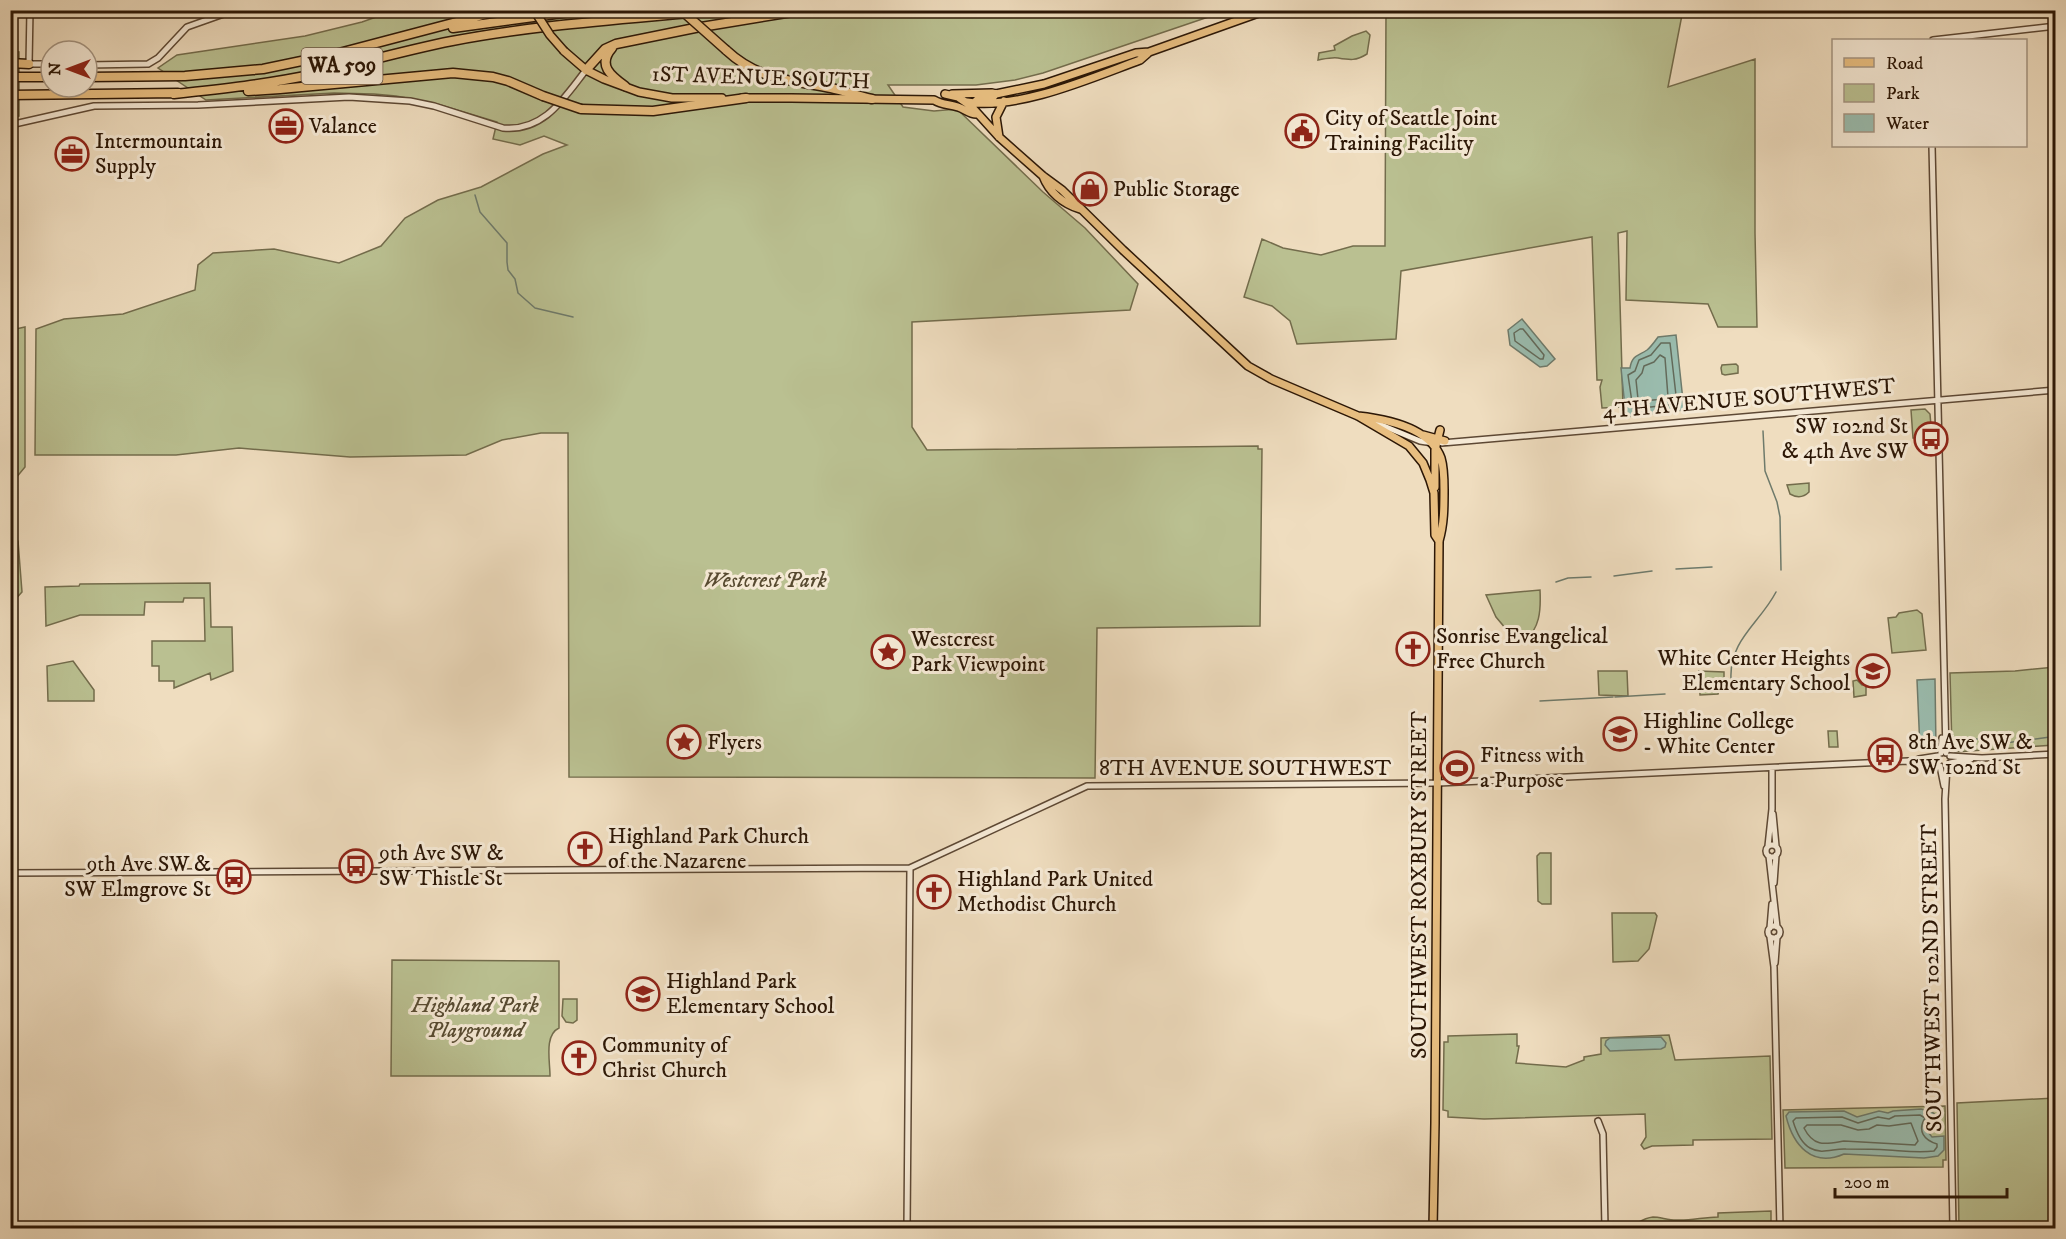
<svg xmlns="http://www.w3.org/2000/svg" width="2066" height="1239" font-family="'IM FELL DW Pica',serif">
	<rect width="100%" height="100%" fill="#efddbf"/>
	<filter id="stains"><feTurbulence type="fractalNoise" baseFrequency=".00333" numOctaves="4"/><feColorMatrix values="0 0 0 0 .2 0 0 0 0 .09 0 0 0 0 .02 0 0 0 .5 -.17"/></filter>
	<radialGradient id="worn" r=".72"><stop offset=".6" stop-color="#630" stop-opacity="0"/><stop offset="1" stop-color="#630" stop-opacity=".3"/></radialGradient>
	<path fill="#bac091" stroke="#736c4c" stroke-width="1.5" d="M396 10 1226 11 1043 73 1015 80 976 85H888L903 107 934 111 957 109 1043 192 1085 228 1138 284 1130 310 912 322V427L927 450 1258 446V449H1262L1260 626 1097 628 1095 778 569 777 568 433H541L502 440 466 455 350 457 239 448 176 455H35L36 329 64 319 123 314 195 290 198 265 213 253 274 249 339 263 381 246 405 218 438 200 481 187 543 154 567 145 544 136 520 145 493 139 497 122 434 103 396 96 374 94 334 93 206 100 158 68 177 55 305 36 362 22Z
		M1386 11H1681L1682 15 1668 87 1755 59V233L1757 327H1718L1708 304 1626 300 1627 231 1618 233 1623 407 1602 408 1600 387 1602 380H1597L1592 237 1401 271 1396 339 1297 344 1290 321 1272 306 1244 297 1262 239 1283 248 1321 255 1353 246H1385Z
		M1366 31 1370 35 1367 54C1356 61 1350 60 1338 58 1332 57 1324 59 1318 60L1319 53 1335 50 1334 46 1352 36Z
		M11 51 19 52V116L11 117Z
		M25 327V467L11 484V330Z
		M1736 364 1738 366V373L1725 375 1722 374 1721 368 1722 365Z
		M1925 409 1930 414 1932 438H1913L1911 410Z
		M1809 483V492C1804 497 1797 498 1790 494L1787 485Z
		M11 537 18 541 22 592 11 604Z
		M210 583 211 627H232L233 671 211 680 210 673 174 688V681H159V666H152V641H205L204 598H184L183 602H145L144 615H80L46 626 45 587 79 586 80 584Z
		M1540 590C1541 611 1540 628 1524 642H1517L1496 617 1486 595Z
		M1917 610 1922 614 1926 650 1892 653 1888 618 1896 617 1899 613Z
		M73 661 94 690V701H48L47 666Z
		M2055 667V745L1955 752 1952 749 1950 673 2015 671Z
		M1598 671H1627L1628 696 1599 695Z
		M1699 671 1724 672V683L1720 686 1718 694 1700 695Z
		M1857 680 1862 685H1866V695L1854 697 1853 681Z
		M1828 731H1837L1838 747H1829Z
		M1540 853H1551V904H1542L1538 901 1537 856Z
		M1612 913H1655L1657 916 1649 949 1638 961 1613 962Z
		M392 960 559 961V1028C544 1035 550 1061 550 1076H391Z
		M563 999H577V1020L573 1023 566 1022 562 1016Z
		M1517 1034V1046H1519L1516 1063 1566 1067 1584 1060V1057L1601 1054V1038L1669 1035 1675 1060 1770 1056 1772 1139 1693 1140V1145L1652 1146 1644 1149 1641 1145 1646 1137 1645 1114 1484 1119 1448 1117V1111L1443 1110 1444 1042H1448V1036Z
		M2055 1098V1228H1959L1957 1103Z
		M1945 1106 1946 1160H1943V1167L1785 1168 1783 1110Z
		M1771 1211V1228H1736L1735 1223 1654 1224V1228H1614V1222C1633 1234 1635 1219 1653 1217 1660 1217 1668 1220 1676 1220 1690 1221 1704 1217 1718 1217V1213Z"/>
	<path fill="#9abcae" stroke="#6e7a6b" stroke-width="1.5" d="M1522 319 1555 359 1547 366 1540 367 1510 345 1508 330Z
		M1676 335 1684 410 1626 417 1621 368H1630C1632 355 1638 356 1647 350 1651 347 1655 341 1658 337Z
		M1935 679 1936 748 1920 749 1917 680Z
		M1661 1037 1666 1043 1665 1047 1661 1049 1610 1051 1605 1045 1606 1041 1610 1038Z
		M1921 1109 1932 1112 1940 1119V1123L1926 1126 1928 1132 1932 1137 1944 1136V1150L1938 1156 1924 1158 1844 1154C1812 1168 1793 1145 1786 1116L1789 1112 1844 1111 1857 1117 1879 1111 1888 1113 1893 1111Z"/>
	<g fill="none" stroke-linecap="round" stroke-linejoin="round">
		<path stroke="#636a5a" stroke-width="1.5" d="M1520 329H1523L1544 355 1543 359H1540L1515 341 1514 333Z
			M1670 343 1677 404 1633 409 1628 375 1635 371 1639 360 1651 355 1661 343Z
			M1660 355 1665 358 1668 397 1666 399 1640 401 1638 399 1636 380 1642 373 1644 366 1654 362Z
			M1920 1115 1925 1118C1917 1131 1924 1140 1937 1144V1147L1934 1151C1918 1153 1904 1151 1888 1150 1874 1149 1860 1149 1846 1149 1834 1148 1822 1155 1810 1148 1801 1143 1796 1131 1793 1121L1796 1118 1842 1117 1858 1123 1878 1117 1889 1119 1895 1116Z
			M1911 1123 1918 1141 1915 1145 1844 1141C1826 1144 1814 1148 1804 1128L1807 1125H1841L1858 1130 1869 1129 1877 1125 1889 1126Z"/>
		<path stroke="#6e7a6b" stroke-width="1.5" d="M475 195 480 212 507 243V262L508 270 515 279 518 293 535 308 573 317
			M1763 431 1765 471 1777 502 1780 517 1781 570
			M1676 569 1712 567
			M1614 576 1652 571
			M1556 582 1568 578 1591 577
			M1731 679C1729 640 1760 623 1776 592
			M1615 697 1665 694
			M1540 701 1613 697
			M1951 739H1989L2005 743 2050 737 2056 734"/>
		<g stroke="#5d4834" stroke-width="8">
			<path id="minor" d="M30 10 29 64H51
				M1933 40 2056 26
				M87 65 148 64 158 58 187 27 235 10
				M10 125 94 106 198 105 349 97 410 101 434 106 503 128C544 132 564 98 586 70
				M1932 146 1946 753
				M1374 422 1420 441 1433 443
				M1442 443 2056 390
				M1941 753 1942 738
				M1950 756 1982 758 2056 754
				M1919 759 1938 756
				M1950 763 1971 759
				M1940 766 1944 786
				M1947 766 1945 799 1953 1228
				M1773 814 1776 846
				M1766 851a6 6 0 1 1 12 0a6 6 0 1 1-12 0Z
				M1768 846 1772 809V768
				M1769 856 1777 927
				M10 873 910 868 1087 786 1438 783 1908 761 1938 764
				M1774 883 1776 855
				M1768 932a6 6 0 1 1 12 0a6 6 0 1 1-12 0Z
				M1770 928 1772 904
				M1770 937 1774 967 1780 1228
				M1775 963 1777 937
				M1598 1121 1603 1134 1605 1228
				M907 1228 910 868"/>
		</g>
		<g stroke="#2c1706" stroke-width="10">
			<path id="major" d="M564 51 586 70 604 79 639 92 672 98H722
				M945 94 958 97 971 106 999 137 1043 176 1062 190 1123 250 1248 366 1271 379 1358 416 1409 446 1423 463 1430 480 1434 493 1435 535 1439 541
				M952 94 992 93 996 94 1044 84 1136 53 1149 52 1267 10
				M742 98H791L934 100C942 105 949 104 958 107 965 109 969 114 976 114
				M967 102C1019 110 1091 78 1140 60L1148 53
				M974 103 978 99 993 97 996 94
				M999 137 996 117 1004 101
				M1043 176C1049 192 1063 204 1080 209
				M1358 416C1386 419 1430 428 1441 458 1444 468 1444 480 1444 490 1444 507 1444 524 1439 541L1435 1123 1433 1228
				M1423 435 1445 441
				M1435 487V450L1440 430"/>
		</g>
		<g stroke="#2c1706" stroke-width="11">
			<path id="highway" d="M453 28 585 10
				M612 48C597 65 611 76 625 86
				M726 50C758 80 790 80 831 88 845 91 858 96 872 99
				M10 63 29 64
				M586 70 605 49 616 44 695 28 805 10
				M10 77H51
				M87 77 185 76 263 69 335 54 502 10
				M248 91 280 89 453 73 493 77 508 81 543 96
				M174 94C222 89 268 84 315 74 361 63 406 50 452 41 541 24 631 19 721 10
				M10 95 178 93
				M581 109 653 111 746 98"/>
		</g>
		<use href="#minor" stroke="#f5e9d5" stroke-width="5"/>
		<use href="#major" stroke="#e8be80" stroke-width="7"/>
		<use href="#highway" stroke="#e8be80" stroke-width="8"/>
		<g stroke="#2c1706" stroke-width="10" stroke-linecap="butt">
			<path id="major-bridge" d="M534 10 550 35 564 51"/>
		</g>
		<g stroke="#2c1706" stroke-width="11" stroke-linecap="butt">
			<path id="highway-bridge" d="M681 10 726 50
				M543 96 581 109"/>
		</g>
		<use href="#major-bridge" stroke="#e8be80" stroke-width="7"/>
		<use href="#highway-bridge" stroke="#e8be80" stroke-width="8"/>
	</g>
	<defs>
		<g id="office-ring" transform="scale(1.725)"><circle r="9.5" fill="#f5e9d5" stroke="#8f2418" stroke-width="1.5"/><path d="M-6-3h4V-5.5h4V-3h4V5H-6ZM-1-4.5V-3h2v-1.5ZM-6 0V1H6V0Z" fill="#8f2418"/></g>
		<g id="civic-ring" transform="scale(1.725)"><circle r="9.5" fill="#f5e9d5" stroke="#8f2418" stroke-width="1.5"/><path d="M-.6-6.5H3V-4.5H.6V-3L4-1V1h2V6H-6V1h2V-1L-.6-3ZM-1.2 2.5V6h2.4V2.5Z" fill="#8f2418"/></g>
		<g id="shop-ring" transform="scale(1.725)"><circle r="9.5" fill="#f5e9d5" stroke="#8f2418" stroke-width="1.5"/><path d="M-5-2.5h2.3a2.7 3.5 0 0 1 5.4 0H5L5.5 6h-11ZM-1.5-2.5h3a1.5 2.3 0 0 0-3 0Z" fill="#8f2418"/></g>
		<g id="bus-ring" transform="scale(1.725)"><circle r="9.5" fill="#f5e9d5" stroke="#8f2418" stroke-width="1.5"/><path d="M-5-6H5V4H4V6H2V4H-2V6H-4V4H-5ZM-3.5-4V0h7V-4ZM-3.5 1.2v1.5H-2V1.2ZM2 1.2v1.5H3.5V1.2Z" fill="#8f2418"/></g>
		<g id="church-ring" transform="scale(1.725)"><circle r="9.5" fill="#f5e9d5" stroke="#8f2418" stroke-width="1.5"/><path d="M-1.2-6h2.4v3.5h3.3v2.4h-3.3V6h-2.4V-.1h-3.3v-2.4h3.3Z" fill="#8f2418"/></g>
		<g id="sight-ring" transform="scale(1.725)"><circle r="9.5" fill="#f5e9d5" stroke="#8f2418" stroke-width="1.5"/><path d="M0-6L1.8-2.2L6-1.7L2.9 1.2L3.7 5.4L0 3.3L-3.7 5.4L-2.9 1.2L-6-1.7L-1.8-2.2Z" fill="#8f2418"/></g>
		<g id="school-ring" transform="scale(1.725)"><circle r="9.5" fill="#f5e9d5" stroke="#8f2418" stroke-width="1.5"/><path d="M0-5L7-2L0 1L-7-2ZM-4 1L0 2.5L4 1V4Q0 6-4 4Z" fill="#8f2418"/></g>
		<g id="university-ring" transform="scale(1.725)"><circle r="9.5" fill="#f5e9d5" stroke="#8f2418" stroke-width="1.5"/><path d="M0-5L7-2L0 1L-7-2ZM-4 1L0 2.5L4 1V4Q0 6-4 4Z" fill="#8f2418"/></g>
		<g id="stadium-ring" transform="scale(1.725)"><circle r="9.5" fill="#f5e9d5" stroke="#8f2418" stroke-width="1.5"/><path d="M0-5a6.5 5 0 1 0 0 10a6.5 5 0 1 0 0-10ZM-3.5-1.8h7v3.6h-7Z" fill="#8f2418"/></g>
	</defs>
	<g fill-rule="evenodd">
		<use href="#office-ring" x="286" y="126"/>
		<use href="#civic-ring" x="1302" y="131"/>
		<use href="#office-ring" x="72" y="154"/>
		<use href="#shop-ring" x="1090" y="189"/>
		<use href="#bus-ring" x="1931" y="439"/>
		<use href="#church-ring" x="1413" y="649"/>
		<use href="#sight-ring" x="888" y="652"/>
		<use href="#school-ring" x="1873" y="671"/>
		<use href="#university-ring" x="1620" y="734"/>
		<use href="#sight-ring" x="684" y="742"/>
		<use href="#bus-ring" x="1885" y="755"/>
		<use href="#stadium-ring" x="1457" y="768"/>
		<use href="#church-ring" x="585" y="849"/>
		<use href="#bus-ring" x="356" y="866"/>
		<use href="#bus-ring" x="234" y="877"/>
		<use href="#church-ring" x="934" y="892"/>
		<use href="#school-ring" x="643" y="994"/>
		<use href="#church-ring" x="579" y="1058"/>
	</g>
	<g text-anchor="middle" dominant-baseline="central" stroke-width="6" stroke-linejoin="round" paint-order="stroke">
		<rect fill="#f5e9d5" stroke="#685644" stroke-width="1.5" x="301.5" y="48" width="81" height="36" rx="4.5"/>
		<g font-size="21" font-weight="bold" fill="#2c1706">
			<text x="342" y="66">WA 509</text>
		</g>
		<g font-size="22" fill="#2c1706" stroke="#f5e9d5">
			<text transform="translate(761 78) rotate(2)">1ST AVENUE SOUTH</text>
			<text transform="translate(1749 399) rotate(-5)">4TH AVENUE SOUTHWEST</text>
			<text x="1245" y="768">8TH AVENUE SOUTHWEST</text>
			<text transform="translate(1419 885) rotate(-90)">SOUTHWEST ROXBURY STREET</text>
			<text transform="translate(1932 978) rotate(-91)">SOUTHWEST 102ND STREET</text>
		</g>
		<g font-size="22" fill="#2c1706" stroke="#f5e9d5" text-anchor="start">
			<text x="1325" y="118">City of Seattle Joint<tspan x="1325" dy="25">Training Facility</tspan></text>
			<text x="309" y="126">Valance</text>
			<text x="95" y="141">Intermountain<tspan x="95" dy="25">Supply</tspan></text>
			<text x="1113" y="189">Public Storage</text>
			<text x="1908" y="426" text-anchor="end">SW 102nd St<tspan x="1908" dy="25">&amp; 4th Ave SW</tspan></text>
			<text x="1436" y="636">Sonrise Evangelical<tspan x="1436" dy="25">Free Church</tspan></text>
			<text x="911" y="639">Westcrest<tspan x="911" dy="25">Park Viewpoint</tspan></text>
			<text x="1850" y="658" text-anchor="end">White Center Heights<tspan x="1850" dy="25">Elementary School</tspan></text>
			<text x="1643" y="721">Highline College<tspan x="1643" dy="25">- White Center</tspan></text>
			<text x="707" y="742">Flyers</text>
			<text x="1908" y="742">8th Ave SW &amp;<tspan x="1908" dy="25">SW 102nd St</tspan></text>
			<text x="1480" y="755">Fitness with<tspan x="1480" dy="25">a Purpose</tspan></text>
			<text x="608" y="836">Highland Park Church<tspan x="608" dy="25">of the Nazarene</tspan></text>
			<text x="379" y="853">9th Ave SW &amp;<tspan x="379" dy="25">SW Thistle St</tspan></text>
			<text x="211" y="864" text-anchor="end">9th Ave SW &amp;<tspan x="211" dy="25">SW Elmgrove St</tspan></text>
			<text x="957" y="879">Highland Park United<tspan x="957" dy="25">Methodist Church</tspan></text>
			<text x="666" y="981">Highland Park<tspan x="666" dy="25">Elementary School</tspan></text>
			<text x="602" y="1045">Community of<tspan x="602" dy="25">Christ Church</tspan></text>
		</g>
		<g font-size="22" font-style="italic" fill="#574a30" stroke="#f5e9d5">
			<text x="765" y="580">Westcrest Park</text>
			<text x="475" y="1005">Highland Park<tspan x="475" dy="25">Playground</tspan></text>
		</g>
	</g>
	<rect width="2066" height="1239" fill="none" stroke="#efddbf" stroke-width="36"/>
	<rect x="12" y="12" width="2042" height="1215" fill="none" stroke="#2c1706" stroke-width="3"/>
	<rect x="18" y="18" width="2030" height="1203" fill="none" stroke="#2c1706" stroke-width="1.5"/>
	<rect x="1832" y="39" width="195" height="108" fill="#f5e9d5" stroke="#a59582" stroke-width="1.5"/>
	<rect x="1844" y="58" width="30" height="9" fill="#e8be80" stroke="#a59582" stroke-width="1.5"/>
	<text x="1886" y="69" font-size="18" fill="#2c1706">Road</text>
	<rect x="1844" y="84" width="30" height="18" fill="#bac091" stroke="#a59582" stroke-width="1.5"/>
	<text x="1886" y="99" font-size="18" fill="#2c1706">Park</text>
	<rect x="1844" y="114" width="30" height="18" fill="#9abcae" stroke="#a59582" stroke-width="1.5"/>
	<text x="1886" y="129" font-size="18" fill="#2c1706">Water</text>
	<g transform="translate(69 69) rotate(270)"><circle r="28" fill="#f5e9d5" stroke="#a59582" stroke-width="1.5"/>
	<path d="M0-4.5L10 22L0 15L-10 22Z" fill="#8f2418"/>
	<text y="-9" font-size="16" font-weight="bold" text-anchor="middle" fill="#2c1706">N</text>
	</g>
	<path d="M1835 1188v9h172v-9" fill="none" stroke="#2c1706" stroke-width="3"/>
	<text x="1844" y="1188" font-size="18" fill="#2c1706" stroke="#f5e9d5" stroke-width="4.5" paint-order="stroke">200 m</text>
	<rect width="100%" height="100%" filter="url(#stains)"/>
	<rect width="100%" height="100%" fill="url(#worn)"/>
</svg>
